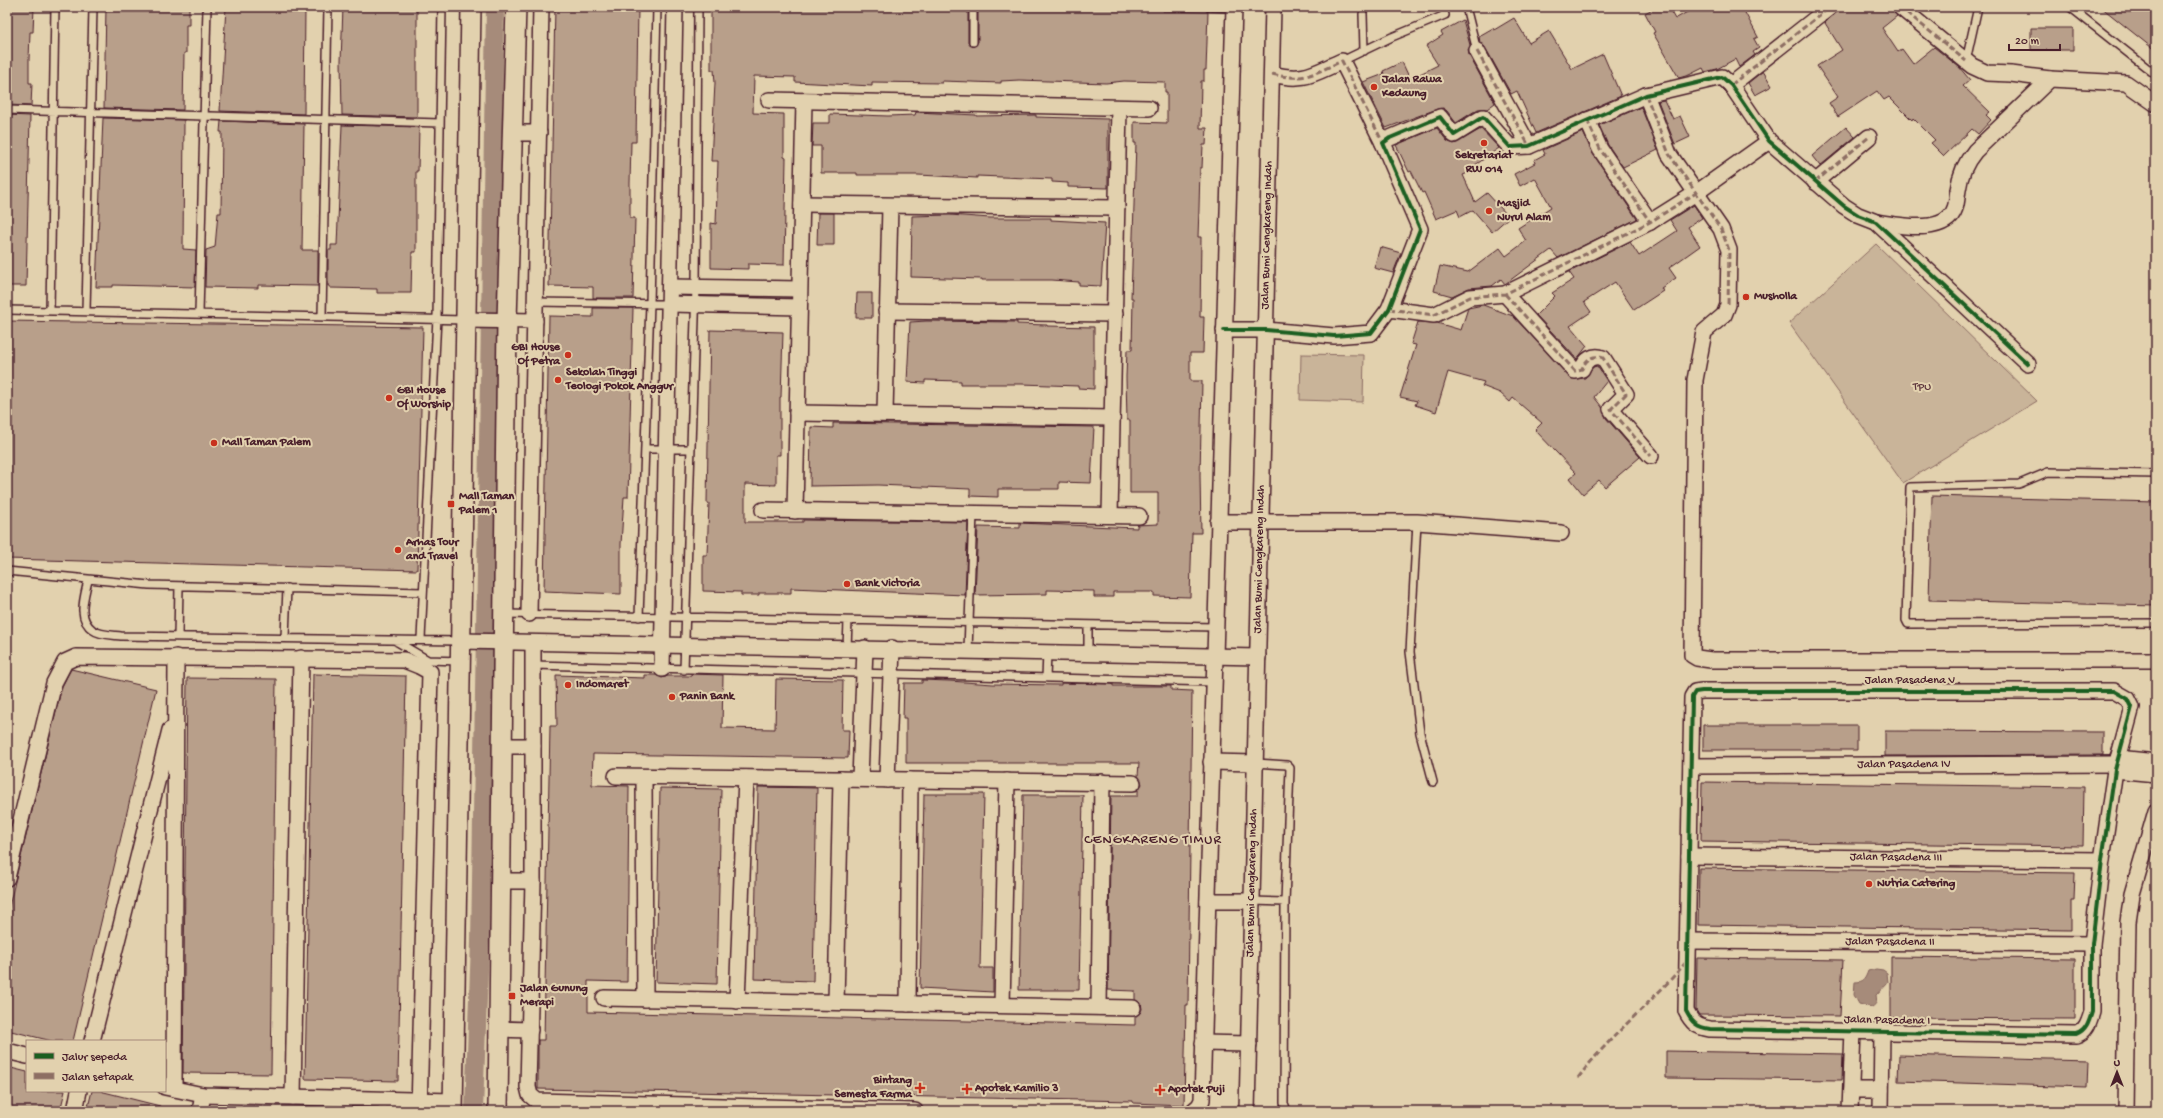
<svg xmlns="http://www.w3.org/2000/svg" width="2163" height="1118" font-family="'Gochi Hand',sans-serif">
	<rect width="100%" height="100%" fill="#e2d1ae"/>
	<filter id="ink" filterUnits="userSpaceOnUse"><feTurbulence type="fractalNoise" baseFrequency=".025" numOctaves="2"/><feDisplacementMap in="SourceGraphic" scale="8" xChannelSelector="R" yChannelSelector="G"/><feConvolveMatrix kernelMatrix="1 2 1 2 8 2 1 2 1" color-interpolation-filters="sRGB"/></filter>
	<g filter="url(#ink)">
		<path fill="#c9b499" stroke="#8a6a62" d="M1876 244 2037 401 1903 483 1789 323Z
			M1301 354 1364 355 1363 402 1300 400Z"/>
		<path fill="#a68b7a" stroke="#81605a" d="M1876 969 1883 970 1887 973 1888 982 1876 995C1877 1001 1877 1004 1872 1007L1859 1004 1854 995 1855 982C1864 982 1865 979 1868 971Z"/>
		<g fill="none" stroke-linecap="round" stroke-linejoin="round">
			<path stroke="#a68b7a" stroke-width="18" d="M474 1111 480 942 495 7"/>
		</g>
		<path fill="#b89f8a" stroke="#4a1f2b" d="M7 7H34L33 32H30L29 60V83H32L31 106 7 105Z
			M106 7H189V25H186V53H184L183 110 104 108Z
			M226 7H305L304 114 220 111Z
			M343 7H417V117L342 115 341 61Z
			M555 7H638L636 142H631L630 183V218H635L633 298H593V287L549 286Z
			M711 7H968V42L973 47 978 42V7L1163 8V11L1208 12 1206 70H1204V81H1201L1200 128H1207L1206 145H1203L1202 168H1200L1199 208 1198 237H1201L1200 317H1204L1203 353H1190V381H1202L1200 475 1201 533H1192L1190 597 1154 596V592H1113V597H1094V591L1047 590V594L975 595 978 527 1020 528V523L1137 528V525L1158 524V493H1130V420H1127L1126 377 1127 350H1132L1133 298H1131L1136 143H1134V122L1167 123V92H1165V82L1124 81 1106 83 1019 80 1001 81V83L942 81V83L872 82V86L795 82V77L754 76 753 113 784 114V157L786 158 784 265 748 264V269L711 268V223L716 224 718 161H711L715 83 714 70H711Z
			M1656 7H1668L1675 19 1696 7H1742L1758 37 1754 39 1759 48 1753 52 1755 55 1739 67 1735 59 1717 69 1705 72 1703 68 1689 75 1679 78 1653 33 1655 32 1645 13Z
			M1841 7H1891L1897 16 1882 28 1898 52 1902 49 1913 64 1934 47 1959 67 1970 80 1963 86 1990 112 1986 115 1991 120 1978 134 1972 129 1944 156 1931 143 1935 140 1913 118 1912 120 1889 97 1884 100 1877 91 1838 117 1829 103 1838 97 1817 66 1842 50 1825 23Z
			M2101 7H2156V51Z
			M1514 18 1529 43 1549 31 1572 69 1603 54 1621 96 1536 133 1517 91 1511 94 1485 47 1480 43 1479 36 1493 28 1494 30Z
			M1463 20 1470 45 1468 50 1469 55 1495 103 1487 109H1478L1456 123 1447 111 1443 108 1437 109 1386 128 1363 82 1384 74 1383 71 1402 62 1410 79 1438 65 1426 46 1443 35 1441 32Z
			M2031 28H2073V50H2031Z
			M1763 71 1772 86 1755 95 1748 83Z
			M1664 100 1673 119 1680 116 1690 137 1675 144 1658 101Z
			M1641 107 1658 150 1623 167 1608 145 1599 125Z
			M916 112 976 115V116L1036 115V117L1108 119V188L1068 187V183L1052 182V179L977 176V178L918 175H857V173H821V146H812L813 123H830V114L888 116 915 115Z
			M7 115 30 116 26 286H7Z
			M103 118 184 120 183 249 196 250 195 287 113 285V287H96Z
			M221 121 304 124 302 250H318V286L258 285V288L205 287 206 250 215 247 218 213H221L222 132H220Z
			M342 125 419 127 418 171H416V252H412L411 293H377V289L330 288V286H328V250H331V245H337Z
			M1846 127 1855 137 1820 166 1812 156Z
			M1437 128 1447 141 1454 144 1481 129 1499 148 1474 166 1475 170 1463 175 1475 202 1487 193 1509 217 1492 232 1473 210 1460 217 1457 210 1436 219 1424 192 1422 193 1411 171 1409 172 1396 145Z
			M1583 132 1593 154 1637 219 1558 258 1551 250 1505 284 1501 279 1492 286 1469 288 1452 296 1434 291 1440 266 1468 272 1500 248 1506 256 1526 241 1518 228 1551 207 1535 178 1520 186 1514 174 1535 163 1534 160 1545 154 1543 150Z
			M1694 205 1702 218 1688 227 1700 246 1669 268 1676 278 1661 288 1663 291 1634 310 1615 282 1584 302 1591 312 1570 326 1587 346 1577 359 1536 315 1555 296 1552 293 1574 279 1569 272 1630 242 1639 256 1677 231 1670 220Z
			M818 213H834V245H817Z
			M950 215 990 218H1051V220L1105 223 1101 286 1079 285V282L1052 280H982V279L911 277 912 216Z
			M1380 247 1401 253 1393 273 1374 268Z
			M857 293H872V318H856Z
			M1483 305 1513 316 1572 379 1585 378 1593 367 1597 366 1607 381 1594 397 1602 407 1606 418 1640 457 1605 487 1599 480 1583 494 1570 478 1576 473 1535 430 1542 423 1513 398 1510 402 1500 393 1482 386 1484 382 1448 372 1436 412 1415 405 1417 401 1400 397 1416 345 1411 344 1418 322 1437 323 1461 330 1468 308Z
			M593 308H633L628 497H624L621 544V594L544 591 549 316 593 317Z
			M7 321 423 327 417 570 7 559Z
			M927 321 1017 322V324L1047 325V326L1094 327V389L1078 388V386L1022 384H961V381L925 380V383L907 382 910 322Z
			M710 330 783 332 781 397H780V455H776V485L745 484V522H803V520L968 522 965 595 791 588V593H759V595H741V592L703 591V555H707L709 503H707Z
			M833 423 1094 427 1091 483 1059 482V489H998V497L970 496V489L878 485 810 486 811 427 833 428Z
			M1932 496 2156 502V606L1929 600Z
			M71 669 156 689 73 1041H52L7 1030V915L62 686Z
			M313 674 406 676 398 1081 305 1079Z
			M691 674 723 675 722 728 775 729 776 679 843 680 842 730H849L848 758 593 754 592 785 629 786 627 982 588 981V1012L1135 1025V1016L1140 1013 1142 1009 1141 1003 1135 1000V991L1108 990 1111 796H1138V790L1142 784 1138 776 1139 763H906V718H903L904 683H922V680L949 681 993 684 1061 685V683L1113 684V686H1171V690L1192 691 1188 1005H1186L1184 1105 1133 1103V1101L538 1089V1040H544L550 726H557L556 675 645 678V675H656L662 678 668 676H691Z
			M187 678 276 679 271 1074 183 1073Z
			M1703 725H1857V750H1703Z
			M1885 731 2103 732V755L1885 756Z
			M1702 782 2084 787 2083 846 1701 841Z
			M758 787 817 788 813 981 754 979Z
			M660 788 721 789 717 984 656 982Z
			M924 794H984L980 968H993V992L920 988Z
			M1023 795H1083L1079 990H1019Z
			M1699 868 2075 873 2074 900H2071V930L1698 925Z
			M1891 957 2075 959V1019L1891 1018Z
			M1697 958 1843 960 1840 1016 1699 1015 1696 1010Z
			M1666 1051 1843 1054 1842 1080 1666 1078Z
			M1899 1055 2088 1060 2087 1087 1898 1081Z
			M7 1067 27 1072V1091H65L60 1111H7Z
			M92 1091H100L160 1106V1111H87Z"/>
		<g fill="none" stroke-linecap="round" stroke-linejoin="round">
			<g stroke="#4a1f2b" stroke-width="10">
				<path id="service" d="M1209 7 1234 8
					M1466 7 1477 51
					M2070 7 2156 75
					M1363 14 1364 51
					M973 42V7
					M1342 61 1392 37 1445 15 1443 7
					M1966 61 1978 7
					M7 110 440 123
					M536 302 670 304
					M7 310 465 320
					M50 311 55 7
					M86 311 93 7
					M199 314 207 7
					M322 316 328 7
					M645 449H691
					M2156 474 2048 472 2019 484 1910 487 1906 620 1908 624 2156 623
					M1417 522 1410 652 1420 733 1433 782
					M7 571 149 585 423 592
					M88 580C85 596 76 618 93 630 99 635 113 635 121 636L459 641
					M505 614 1215 627
					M639 617 650 303 657 7
					M1088 625V653
					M178 637 179 586
					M285 637 287 588
					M421 639 437 318 442 7
					M394 640 428 660 460 661
					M847 648 848 621
					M968 650 973 513
					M533 665 1214 682
					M684 670 696 287 698 7
					M1046 678 1047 653
					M1255 763 1287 765 1290 768 1285 902 1284 1103 1287 1111
					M1252 901 1285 902"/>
			</g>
			<g stroke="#4a1f2b" stroke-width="18">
				<g id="minor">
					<path d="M1900 7 1972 66 1987 73 2011 74 2050 79"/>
					<path d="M1477 51 1529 146"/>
					<path d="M1272 74C1305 82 1312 74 1342 61L1383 143"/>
					<path d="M1731 85 1830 7"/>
					<path d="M1646 95 1669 154 1721 229 1729 250 1728 305 1724 315 1704 332 1695 380 1692 655 1697 658 1711 660H2156"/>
					<path d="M769 100 1149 108"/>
					<path d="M1587 120 1600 149 1650 222"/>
					<path d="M512 133H539"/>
					<path d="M1815 182 1869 137"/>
					<path d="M802 204 1117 208"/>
					<path d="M1876 222C1897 225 1946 236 1955 208 1957 203 1957 195 1958 190 1960 174 1965 163 1975 151L2050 79 2126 83 2156 104"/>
					<path d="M670 287 799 289"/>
					<path d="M1505 294 1575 371 1582 369C1585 360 1593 354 1603 358L1626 394 1611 409 1613 412 1651 456"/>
					<path d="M670 304 799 307"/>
					<path d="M1389 309 1434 315 1470 297 1505 294 1650 222 1696 193 1769 141"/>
					<path d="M886 311 1115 314"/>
					<path d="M466 320 535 321"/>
					<path d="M1224 330H1266L1334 336 1371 333 1389 309 1420 229 1383 143 1390 138 1440 117 1454 135 1483 117 1510 147 1529 146 1646 95 1722 77 1731 85 1769 141 1844 206 1858 215 1876 222 2028 364"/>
					<path d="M797 413 1112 418"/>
					<path d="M885 413 890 206"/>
					<path d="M763 510 1139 516"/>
					<path d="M795 511 804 101"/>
					<path d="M1110 515 1119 108"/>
					<path d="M1218 522H1417L1561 533"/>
					<path d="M529 614 541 7"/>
					<path d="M461 641 1258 657"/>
					<path d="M533 643V881L528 1087 530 1095 537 1101 915 1111"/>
					<path d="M662 669 675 7"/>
					<path d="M1702 691H2114L2128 699 2132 707 2115 770 2102 860 2092 944V1012C2089 1022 2086 1032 2076 1035L1710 1029C1697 1027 1692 1023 1686 1011L1692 697 1695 692Z"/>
					<path d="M502 746H533"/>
					<path d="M2118 758 2156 762"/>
					<path d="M1211 762 1255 763"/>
					<path id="s1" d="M1691 766 2116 764"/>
					<path d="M2115 770 2156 774"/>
					<path d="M616 776 1133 783"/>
					<path d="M644 777 645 999"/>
					<path d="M860 779 865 648"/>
					<path d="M887 780 892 648"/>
					<path id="s2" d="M1689 856 2102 860"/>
					<path d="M7 878 54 683 65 662 76 657 404 660 419 666 430 672 419 1111"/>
					<path d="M500 881H533"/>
					<path d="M1208 901H1252"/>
					<path id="s3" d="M1688 941 2092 944"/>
					<path d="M604 998 1133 1008"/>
					<path d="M737 1001 746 778"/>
					<path d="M836 1002 841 779"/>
					<path d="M908 1004 910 780"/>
					<path d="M1002 1005 1007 781"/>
					<path d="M1099 1007 1102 782"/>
					<path d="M499 1029 530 1030"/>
					<path d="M92 1041 170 730"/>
					<path d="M1203 1043 1249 1044"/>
					<path d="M7 1051 27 1056"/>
					<path d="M165 1087 203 1095 453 1101"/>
					<path d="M174 1089 176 657"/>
					<path d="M1851 1090H1881"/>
					<path d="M293 1097 301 658"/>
					<path d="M75 1111 79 1091"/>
					<path d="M200 1111 203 1095"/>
					<path d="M1193 1111 1199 1106 1202 1100 1234 7"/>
					<path id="s4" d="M1247 1111 1273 7"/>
					<path d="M1850 1111 1853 1030"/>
					<path d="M1881 1111 1882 1030"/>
					<path d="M2125 1111 2128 922 2132 894 2156 811"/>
				</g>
			</g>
			<g stroke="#4a1f2b" stroke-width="22">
				<path id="tertiary" d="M453 1111 471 7
					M498 1111 507 321 516 7"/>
			</g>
			<use href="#service" stroke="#e2d1ae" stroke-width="7"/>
			<use href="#minor" stroke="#e2d1ae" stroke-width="15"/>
			<use href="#tertiary" stroke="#e2d1ae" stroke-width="19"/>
			<path stroke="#8d6e63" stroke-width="3" stroke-dasharray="6 3" stroke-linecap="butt" d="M1900 7 1966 61
				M1477 51 1529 146
				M1272 74C1305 82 1312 74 1342 61L1383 143
				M1731 85 1830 7
				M1646 95 1669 154 1721 229 1729 250 1728 305
				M1587 120 1600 149 1650 222
				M1815 182 1869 137
				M1505 294 1575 371 1582 369C1585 360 1593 354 1603 358L1626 394 1611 409 1613 412 1651 456
				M1389 309 1434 315 1470 297 1505 294 1650 222 1696 193
				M1578 1078C1610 1035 1653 1002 1687 961"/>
			<g stroke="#e2d1ae" stroke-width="6">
				<path id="cycleway" d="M1224 330H1266L1334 336 1371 333 1389 309 1420 229 1383 143 1390 138 1440 117 1454 135 1483 117 1510 147 1529 146 1646 95 1722 77 1731 85 1769 141 1844 206 1858 215 1876 222 2028 364
					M1702 691H2114L2128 699 2132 707 2115 770 2102 860 2092 944V1012C2089 1022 2086 1032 2076 1035L1710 1029C1697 1027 1692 1023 1686 1011L1692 697 1695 692Z"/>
			</g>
			<use href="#cycleway" stroke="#1b5e20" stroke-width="4"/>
		</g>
	</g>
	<g fill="#c8321e" stroke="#e2d1ae" stroke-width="1.5">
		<circle cx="1374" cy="87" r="4"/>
		<circle cx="1484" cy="143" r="4"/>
		<circle cx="1489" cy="211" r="4"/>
		<circle cx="1746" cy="297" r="4"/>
		<circle cx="568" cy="355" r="4"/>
		<circle cx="558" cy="380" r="4"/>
		<circle cx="389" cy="398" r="4"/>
		<circle cx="214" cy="443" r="4"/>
		<rect x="447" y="500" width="8" height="8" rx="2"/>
		<circle cx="398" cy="550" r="4"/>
		<circle cx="847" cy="584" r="4"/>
		<circle cx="568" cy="685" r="4"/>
		<circle cx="672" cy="697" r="4"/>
		<circle cx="1869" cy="884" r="4"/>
		<rect x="508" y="992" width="8" height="8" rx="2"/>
		<path d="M918 1082h4v4h4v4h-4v4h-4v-4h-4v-4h4z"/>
		<path d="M965 1083h4v4h4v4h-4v4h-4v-4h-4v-4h4z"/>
		<path d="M1158 1084h4v4h4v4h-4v4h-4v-4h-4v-4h4z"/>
	</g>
	<g text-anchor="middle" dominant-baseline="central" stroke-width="4" stroke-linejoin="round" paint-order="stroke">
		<g font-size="12" font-weight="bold" fill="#4a1f2b" stroke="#e2d1ae" text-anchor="start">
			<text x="1382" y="80">Jalan Rawa<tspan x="1382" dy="14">Kedaung</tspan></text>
			<text x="1484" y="156" text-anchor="middle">Sekretariat<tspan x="1484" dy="14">RW 014</tspan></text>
			<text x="1497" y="204">Masjid<tspan x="1497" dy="14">Nurul Alam</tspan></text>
			<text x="1754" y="297">Musholla</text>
			<text x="560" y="348" text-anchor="end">GBI House<tspan x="560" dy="14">Of Petra</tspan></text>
			<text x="566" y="373">Sekolah Tinggi<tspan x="566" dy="14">Teologi Pokok Anggur</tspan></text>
			<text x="397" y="391">GBI House<tspan x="397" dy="14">Of Worship</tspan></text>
			<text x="222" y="443">Mall Taman Palem</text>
			<text x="459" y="497">Mall Taman<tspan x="459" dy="14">Palem 1</tspan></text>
			<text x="406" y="543">Arhas Tour<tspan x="406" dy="14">and Travel</tspan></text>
			<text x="855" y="584">Bank Victoria</text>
			<text x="576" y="685">Indomaret</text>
			<text x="680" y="697">Panin Bank</text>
			<text x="1877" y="884">Nutria Catering</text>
			<text x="520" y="989">Jalan Gunung<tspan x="520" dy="14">Merapi</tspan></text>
			<text x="912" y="1081" text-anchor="end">Bintang<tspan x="912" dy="14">Semesta Farma</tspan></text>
			<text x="975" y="1089">Apotek Kamilio 3</text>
			<text x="1168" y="1090">Apotek Puji</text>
		</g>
		<g font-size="12" fill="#4a1f2b" stroke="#e2d1ae">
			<text stroke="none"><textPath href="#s4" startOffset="876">Jalan Bumi Cengkareng Indah</textPath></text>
			<text stroke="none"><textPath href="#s4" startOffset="552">Jalan Bumi Cengkareng Indah</textPath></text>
			<text x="1910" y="681">Jalan Pasadena V</text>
			<text stroke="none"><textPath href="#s1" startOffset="213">Jalan Pasadena IV</textPath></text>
			<text stroke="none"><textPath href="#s2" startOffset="207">Jalan Pasadena III</textPath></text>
			<text stroke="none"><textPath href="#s4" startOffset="228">Jalan Bumi Cengkareng Indah</textPath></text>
			<text stroke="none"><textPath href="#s3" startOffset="202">Jalan Pasadena II</textPath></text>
			<text transform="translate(1887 1021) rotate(1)">Jalan Pasadena I</text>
		</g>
		<g font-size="12" fill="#5d353c" stroke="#e2d1ae">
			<text x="1922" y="388">TPU</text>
		</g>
		<g font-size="14" letter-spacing="1" fill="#4a1f2b" stroke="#e2d1ae">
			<text x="1153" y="840">CENGKARENG TIMUR</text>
		</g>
	</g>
	<rect width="2163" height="1118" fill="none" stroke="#e2d1ae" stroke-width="24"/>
	<rect x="12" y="12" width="2139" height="1094" fill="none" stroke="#4a1f2b" stroke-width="1.5" filter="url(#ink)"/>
	<rect x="26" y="1040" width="140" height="52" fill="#e2d1ae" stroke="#a58a7a"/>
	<rect x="34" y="1053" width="20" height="6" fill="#1b5e20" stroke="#a58a7a"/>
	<text x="62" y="1060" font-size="12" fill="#4a1f2b">Jalur sepeda</text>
	<rect x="34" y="1073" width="20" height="6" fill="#8d6e63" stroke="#a58a7a"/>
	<text x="62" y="1080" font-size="12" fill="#4a1f2b">Jalan setapak</text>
	<g transform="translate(2117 1072)" stroke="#e2d1ae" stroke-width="3" paint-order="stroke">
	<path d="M0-3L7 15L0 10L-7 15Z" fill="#4a1f2b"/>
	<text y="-6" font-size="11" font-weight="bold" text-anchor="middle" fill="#4a1f2b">U</text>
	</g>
	<path d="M2009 44v6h51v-6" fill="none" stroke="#4a1f2b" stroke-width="2"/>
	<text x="2015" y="44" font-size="12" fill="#4a1f2b" stroke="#e2d1ae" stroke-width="3" paint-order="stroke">20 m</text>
</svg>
